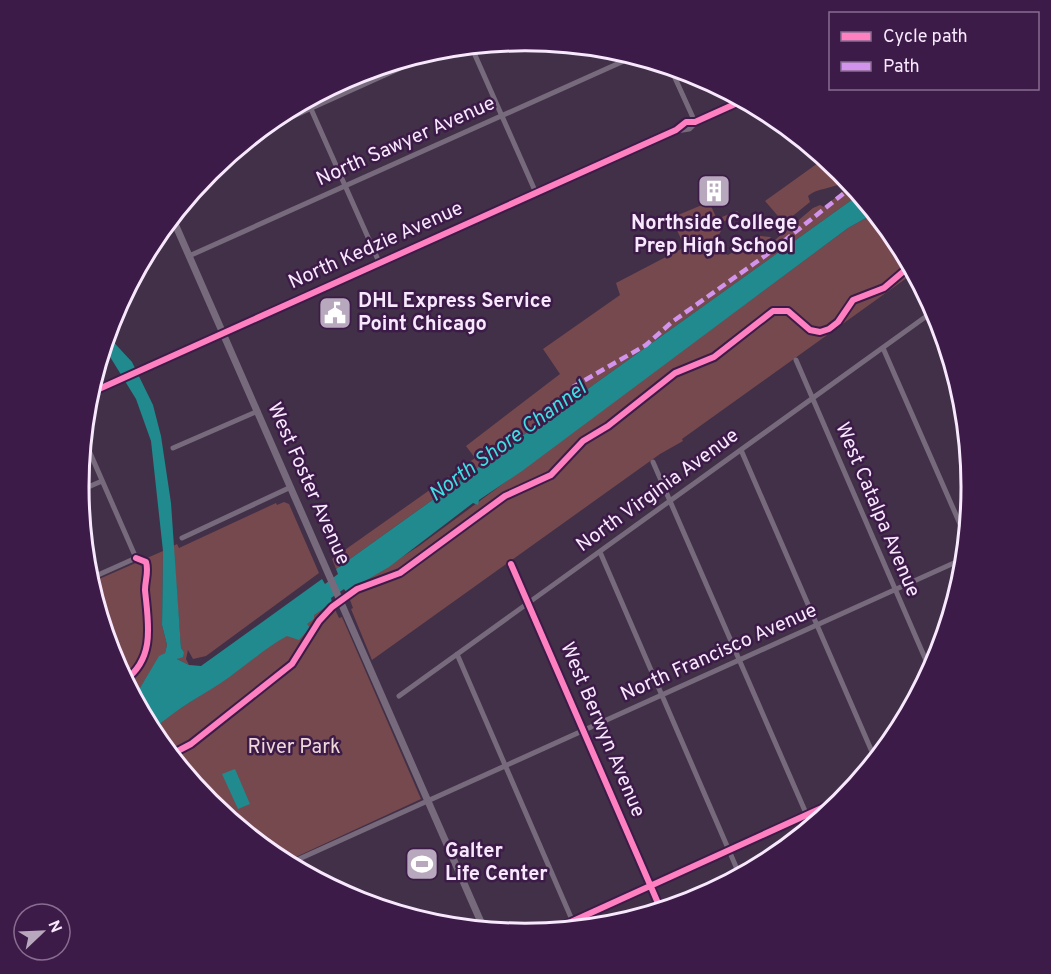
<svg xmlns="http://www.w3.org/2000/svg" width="1051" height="974" font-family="Overpass,sans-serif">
	<rect width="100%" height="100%" fill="#423048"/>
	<path fill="#76494e" d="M825 158 848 179C834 190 818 187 808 196L810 202 784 223 765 201Z
		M852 184 860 194 336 569 332 559 475 458 466 446 560 374 543 349 620 295 616 283 685 247 671 218 709 202 717 219 737 211 740 214 718 224 721 231 717 238 719 251 728 255 760 236 771 237 763 247 769 245 813 208 820 205 824 207Z
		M875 213 897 239 915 272 682 439 683 441 660 454 372 660 351 609 353 608 347 592 419 546 848 228Z
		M284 502 289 504 319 573 206 656 193 659 188 650 186 659 189 665 177 659 184 652 181 648 173 546 177 544 179 548 276 503 277 505Z
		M163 551 162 625 167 645 165 653 159 657 134 698 113 658 90 583Z
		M332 603 339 618 342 617 421 799 285 862 210 802 152 731 167 717 232 675 267 647 314 619 313 615Z"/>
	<path fill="#208a8e" d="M860 194 875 213 848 228 522 471 479 500 478 505 473 503 389 567 346 592 344 589 331 598 332 603 314 615V619L307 624 310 628 299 640 287 636C267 647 250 662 231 676 204 695 176 708 152 731L134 698 159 656 165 653 167 645 162 625 163 551 151 441 136 399 104 347 107 335 132 362 153 405 161 436 171 503 181 648 184 652 183 657 177 659 189 665 201 666 315 584 322 579 325 584 338 574 336 569Z
		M235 769 250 804 238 809 222 774Z"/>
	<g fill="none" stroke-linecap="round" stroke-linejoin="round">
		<path stroke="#786a7d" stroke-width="5" d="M471 46 536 193
			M670 67 695 122
			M307 100 379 262
			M256 133 445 48
			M189 256 635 56
			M883 348 967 540
			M796 360 931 672
			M84 439 136 558 89 579
			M173 448 258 411
			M741 450 876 761
			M653 462 812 827
			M79 491 102 481
			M182 538 291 487
			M600 552 740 876
			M511 564 661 910
			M457 654 576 929
			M399 696 935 310
			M288 864 965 558"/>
		<path stroke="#786a7d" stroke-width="7" d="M676 130 689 128 695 122
			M172 217 484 929
			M90 393 676 130 686 122H695L744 100
			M551 931 846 797"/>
		<path stroke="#d193ec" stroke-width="4.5" stroke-dasharray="9 4.5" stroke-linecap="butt" d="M573 387 646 345 672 322 769 253 853 186"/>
		<g stroke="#3d1b48" stroke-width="10">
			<path id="cycleway" d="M90 393 676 130 686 122H695L744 100
				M511 564 661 910
				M125 680C156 658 148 622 145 590 145 580 149 572 146 562L136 558
				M170 755 191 744 292 664 319 621 332 607 357 589 400 573 505 496 551 475 583 441 608 426 675 373 714 357 773 311H788L810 330 820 332 829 329 838 322 853 300 884 288 911 265
				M551 931 846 797"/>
		</g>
		<use href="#cycleway" stroke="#ff80c0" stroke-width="6"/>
	</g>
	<defs>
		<g id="building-square" transform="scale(1.725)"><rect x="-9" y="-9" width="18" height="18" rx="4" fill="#b8a8be" stroke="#3d1b48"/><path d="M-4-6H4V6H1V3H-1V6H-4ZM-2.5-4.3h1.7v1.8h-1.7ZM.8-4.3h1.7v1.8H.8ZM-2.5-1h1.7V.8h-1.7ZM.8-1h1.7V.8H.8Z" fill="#fff"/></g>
		<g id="civic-square" transform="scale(1.725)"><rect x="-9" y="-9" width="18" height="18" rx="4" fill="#b8a8be" stroke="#3d1b48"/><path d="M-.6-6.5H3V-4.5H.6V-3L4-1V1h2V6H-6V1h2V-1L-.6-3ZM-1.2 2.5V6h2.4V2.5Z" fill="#fff"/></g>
		<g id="stadium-square" transform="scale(1.725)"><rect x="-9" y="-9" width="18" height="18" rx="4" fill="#b8a8be" stroke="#3d1b48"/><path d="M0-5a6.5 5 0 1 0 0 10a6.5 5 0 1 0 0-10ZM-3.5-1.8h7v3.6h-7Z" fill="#fff"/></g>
	</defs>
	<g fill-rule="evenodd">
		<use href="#building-square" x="714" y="191"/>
		<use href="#civic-square" x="335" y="313"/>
		<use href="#stadium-square" x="422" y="864"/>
	</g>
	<g text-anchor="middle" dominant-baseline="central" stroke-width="5" stroke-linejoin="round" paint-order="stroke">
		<g font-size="20" fill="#f8e8fe" stroke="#3d1b48">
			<text transform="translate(406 142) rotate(-24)">North Sawyer Avenue</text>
			<text transform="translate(376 246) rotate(-24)">North Kedzie Avenue</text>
			<text transform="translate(308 484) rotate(66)">West Foster Avenue</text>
			<text transform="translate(658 491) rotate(-36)">North Virginia Avenue</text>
			<text transform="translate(877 510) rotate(67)">West Catalpa Avenue</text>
			<text transform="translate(719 653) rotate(-24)">North Francisco Avenue</text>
			<text transform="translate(602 730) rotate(67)">West Berwyn Avenue</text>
		</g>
		<g font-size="20" font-weight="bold" fill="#f8e8fe" stroke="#3d1b48" text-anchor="start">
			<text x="714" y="224" text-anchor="middle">Northside College<tspan x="714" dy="23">Prep High School</tspan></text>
			<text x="358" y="302">DHL Express Service<tspan x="358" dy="23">Point Chicago</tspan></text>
			<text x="445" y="852">Galter<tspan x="445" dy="23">Life Center</tspan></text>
		</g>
		<g font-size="20" fill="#f0d9d9" stroke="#3d1b48">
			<text x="294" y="748">River Park</text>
		</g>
		<g font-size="21" font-style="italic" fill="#40dee2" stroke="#3d1b48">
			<text transform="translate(508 442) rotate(-36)">North Shore Channel</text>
		</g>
	</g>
	<path d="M0 0H1051V974H0ZM89 487a436 436 0 1 1 872 0a436 436 0 1 1-872 0Z" fill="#3d1b48" fill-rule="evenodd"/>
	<path fill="none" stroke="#f8e8fe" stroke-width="3" d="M89 487a436 436 0 1 1 872 0a436 436 0 1 1-872 0Z"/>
	<rect x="829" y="12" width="210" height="78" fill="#3d1b48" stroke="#886d91" stroke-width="1.5"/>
	<rect x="841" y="32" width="30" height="9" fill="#ff80c0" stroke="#886d91" stroke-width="1.5"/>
	<text x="883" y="42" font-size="18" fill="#f8e8fe">Cycle path</text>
	<rect x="841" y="62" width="30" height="9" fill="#d193ec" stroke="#886d91" stroke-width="1.5"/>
	<text x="883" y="72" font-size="18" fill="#f8e8fe">Path</text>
	<g transform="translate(42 932) rotate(67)"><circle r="28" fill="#3d1b48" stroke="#886d91" stroke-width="1.5"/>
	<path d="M0-4.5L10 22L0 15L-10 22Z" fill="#b8a8be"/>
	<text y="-9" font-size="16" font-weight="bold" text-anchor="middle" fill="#f8e8fe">N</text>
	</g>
</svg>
